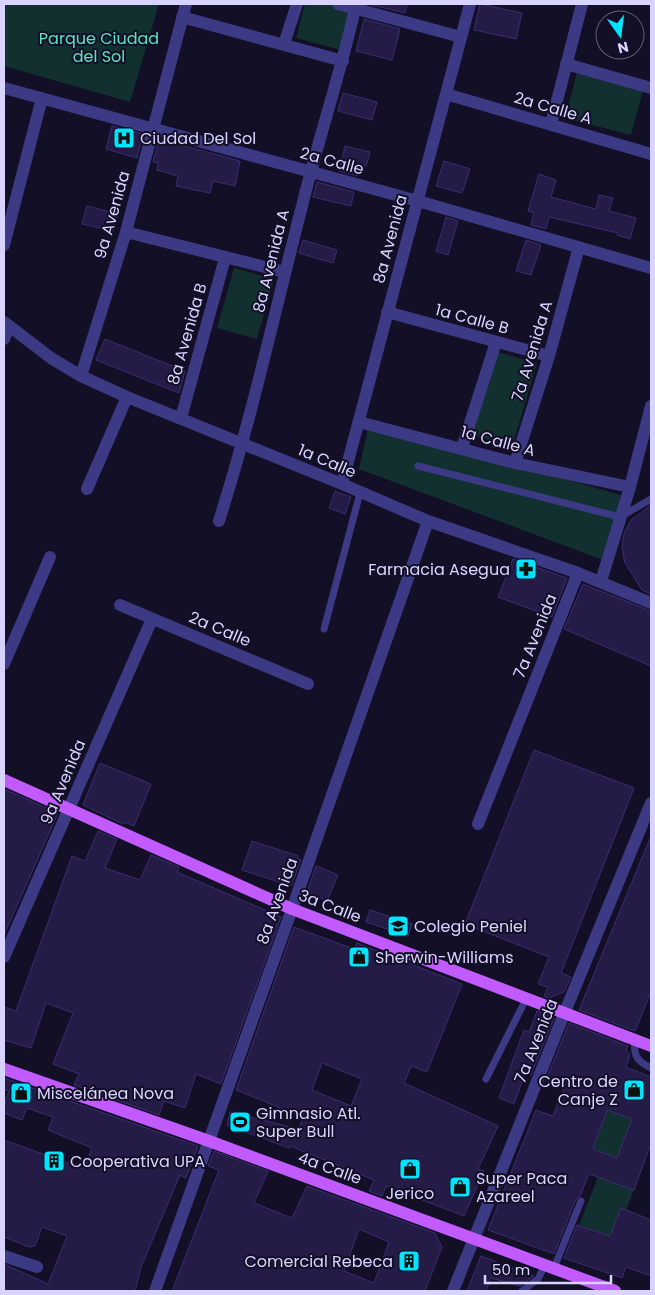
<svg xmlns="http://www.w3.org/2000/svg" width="655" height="1295" font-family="Poppins,sans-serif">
	<rect width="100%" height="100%" fill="#130f26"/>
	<path fill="#12302f" d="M4 4H159L130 102 4 66Z
		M305 4H353L341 50 296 38Z
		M578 69 644 87 631 135 565 118Z
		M234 268 274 279 257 339 217 328Z
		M497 352 537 363 512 447 472 435Z
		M369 424 621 495 603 560 359 469Z
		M607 1110 632 1119 617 1158 593 1149Z
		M598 1177 634 1190 626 1210 610 1236 579 1225Z"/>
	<path fill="#241b47" stroke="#3b2d73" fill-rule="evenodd" d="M368 4H407L405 13Z
		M480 4 522 13 516 39 474 30Z
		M364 19 400 29 392 60 356 51Z
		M343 93 377 102 372 120 338 111Z
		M112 126 143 134 137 158 106 149Z
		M159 139 240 161 235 186 213 181 210 193 176 186 178 176 157 170 158 163 153 162Z
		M345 146 370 152 366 166 360 165 358 176 339 171Z
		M444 161 470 169 462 193 436 186Z
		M539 174 556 180 551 197 596 209 599 195 613 198 609 211 636 218 630 239 617 235 618 233 549 217 546 229 531 225 534 213 528 211Z
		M317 182 354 192 351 206 313 197Z
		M87 206 118 214 113 231 82 224Z
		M446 217 458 221 448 255 436 251Z
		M303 240 337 250 333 263 299 253Z
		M526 240 541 245 531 275 516 271Z
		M105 339 185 371 179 393 96 360Z
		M335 491 351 497 345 514 329 508Z
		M651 505V594L642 590 625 563 622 548 624 533 631 520Z
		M513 559 567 578 552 617 498 597Z
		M583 584 651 611V666L564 629Z
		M534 750 634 788 561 973 571 977 564 992 549 998 544 996 548 987 538 984 549 957 465 924Z
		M100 763 151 784 134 826 124 822 123 824 83 805Z
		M4 789 58 813 4 935Z
		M98 831 117 839 105 868 140 880 151 855 179 867 177 872 281 917 221 1084 196 1074 185 1108 164 1101 159 1115 74 1085 79 1074 53 1064 73 1013 46 1003 31 1048 4 1040V1007L16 1011 72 856 85 861Z
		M651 836V992L635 1031 579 1010Z
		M252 841 298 856V859L301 860 291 886 242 870Z
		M316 866 338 875 327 901 307 892Z
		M370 910 412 924 408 936 366 922Z
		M294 927 354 949 357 943 462 984 427 1072 411 1066 404 1083 498 1126 478 1169 484 1171 464 1216 386 1186 382 1196 369 1191 374 1180 290 1146 289 1148 227 1125 230 1112 299 1129 303 1117 236 1090ZM322 1063 362 1079 351 1106 312 1090Z
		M537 1011 554 1018 531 1075 525 1073 514 1104 499 1098 524 1030 529 1032Z
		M569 1023 628 1046 626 1050 630 1055 626 1067 651 1077V1143L634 1190 589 1174 580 1196 576 1199 554 1254 488 1230 536 1110 553 1116 564 1087 546 1080ZM607 1110 632 1119 617 1158 593 1149Z
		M4 1078 198 1146 186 1178 180 1175 141 1267 135 1291H4V1264L48 1284 67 1236 42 1227 35 1246 29 1247 4 1237V1140L84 1169 92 1148 48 1130 53 1117 27 1108 22 1120 4 1113V1105L9 1091 4 1089Z
		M214 1151 268 1171 254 1203 292 1218 307 1186 435 1233 442 1247 425 1291H172L219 1170 208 1166ZM359 1229 389 1242 374 1283 344 1271Z
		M621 1208 651 1220V1276L626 1267 622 1278 564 1258 577 1225 610 1236Z
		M481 1256 534 1276 520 1286 491 1278 486 1291H467Z"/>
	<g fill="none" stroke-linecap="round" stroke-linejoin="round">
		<path stroke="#3d3a85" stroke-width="7" d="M418 466 620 517 651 499
			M324 629 360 493
			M635 1040C633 1056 637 1061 651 1068
			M486 1079 526 999
			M554 1268 581 1201
			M522 1291 538 1279 545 1265"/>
		<path stroke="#3d3a85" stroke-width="12" d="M338 4 461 37
			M182 17 343 61
			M284 44 297 4
			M566 64 651 88
			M4 88 418 201 651 268
			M446 94 651 154
			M551 124 582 4
			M126 232 285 272
			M4 245 42 98
			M387 312 549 356
			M4 322 51 358 81 376 127 397 342 484 428 521 578 573 651 603
			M4 339 9 327
			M81 376 126 232 186 4
			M181 418 225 258
			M359 422 515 463 630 487
			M462 448 496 342
			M515 463 549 356 579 247
			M342 484 470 4
			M87 489 127 397
			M219 521C252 417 275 311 302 206 318 140 340 75 355 9
			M601 581 630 487 651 406
			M120 605 308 684
			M4 664 50 557
			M478 824 578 573
			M292 909 428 521
			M4 957 152 619
			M564 1014 651 803
			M4 1256 37 1267"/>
		<path stroke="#3d3a85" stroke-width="12" d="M155 1291 292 909
			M453 1291 564 1014"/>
		<path stroke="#c25bff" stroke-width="12" d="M4 780 292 909 651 1046
			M4 1069 209 1141 615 1291"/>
	</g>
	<defs>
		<g id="hospital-square" transform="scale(1.125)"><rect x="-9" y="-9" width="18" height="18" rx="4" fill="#00e5ff" stroke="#130f26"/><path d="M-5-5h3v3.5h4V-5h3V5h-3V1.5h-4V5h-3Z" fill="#111"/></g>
		<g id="pharmacy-square" transform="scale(1.125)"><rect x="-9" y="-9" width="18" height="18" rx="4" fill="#00e5ff" stroke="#130f26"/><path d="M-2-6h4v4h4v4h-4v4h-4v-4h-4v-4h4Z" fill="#111"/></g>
		<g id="school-square" transform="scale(1.125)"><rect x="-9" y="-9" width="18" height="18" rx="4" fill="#00e5ff" stroke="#130f26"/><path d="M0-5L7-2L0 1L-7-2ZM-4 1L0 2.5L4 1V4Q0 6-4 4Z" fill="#111"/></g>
		<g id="shop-square" transform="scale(1.125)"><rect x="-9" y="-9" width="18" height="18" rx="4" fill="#00e5ff" stroke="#130f26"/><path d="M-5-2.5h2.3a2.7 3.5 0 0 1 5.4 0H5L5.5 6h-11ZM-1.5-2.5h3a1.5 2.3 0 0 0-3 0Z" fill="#111"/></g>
		<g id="stadium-square" transform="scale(1.125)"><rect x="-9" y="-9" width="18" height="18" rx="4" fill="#00e5ff" stroke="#130f26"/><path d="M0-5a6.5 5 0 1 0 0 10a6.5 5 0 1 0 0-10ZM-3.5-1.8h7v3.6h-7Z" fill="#111"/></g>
		<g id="building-square" transform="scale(1.125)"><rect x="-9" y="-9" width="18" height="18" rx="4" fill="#00e5ff" stroke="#130f26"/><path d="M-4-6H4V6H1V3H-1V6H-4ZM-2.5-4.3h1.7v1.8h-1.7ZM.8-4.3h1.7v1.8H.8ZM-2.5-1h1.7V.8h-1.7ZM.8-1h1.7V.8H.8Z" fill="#111"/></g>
	</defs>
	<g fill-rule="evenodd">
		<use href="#hospital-square" x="124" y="138"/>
		<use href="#pharmacy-square" x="526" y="569"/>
		<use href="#school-square" x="398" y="926"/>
		<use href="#shop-square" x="359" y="957"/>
		<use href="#shop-square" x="634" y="1090"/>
		<use href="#shop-square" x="21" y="1093"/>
		<use href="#stadium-square" x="240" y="1122"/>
		<use href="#building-square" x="54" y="1161"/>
		<use href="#shop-square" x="410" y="1169"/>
		<use href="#shop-square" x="460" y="1187"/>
		<use href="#building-square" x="409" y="1261"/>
	</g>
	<g text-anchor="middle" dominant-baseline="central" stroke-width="4" stroke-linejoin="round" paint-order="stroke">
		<g font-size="16" fill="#5fe0c0" stroke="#130f26">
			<text x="99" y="38">Parque Ciudad<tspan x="99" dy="18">del Sol</tspan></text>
		</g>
		<g font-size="16" fill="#d9d4ff" stroke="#130f26">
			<text transform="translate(553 108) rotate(16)">2a Calle A</text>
			<text transform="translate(332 161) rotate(15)">2a Calle</text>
			<text transform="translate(112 215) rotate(-74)">9a Avenida</text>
			<text transform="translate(390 239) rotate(-75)">8a Avenida</text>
			<text transform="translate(271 261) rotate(-76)">8a Avenida A</text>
			<text transform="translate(472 319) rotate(15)">1a Calle B</text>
			<text transform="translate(187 334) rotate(-74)">8a Avenida B</text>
			<text transform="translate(532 351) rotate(-73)">7a Avenida A</text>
			<text transform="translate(498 441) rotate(15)">1a Calle A</text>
			<text transform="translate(327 461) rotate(23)">1a Calle</text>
			<text transform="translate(220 629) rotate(23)">2a Calle</text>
			<text transform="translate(535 636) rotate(-68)">7a Avenida</text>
			<text transform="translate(63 782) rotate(-67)">9a Avenida</text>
			<text transform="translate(277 901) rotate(-70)">8a Avenida</text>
			<text transform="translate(330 906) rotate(21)">3a Calle</text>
			<text transform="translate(536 1041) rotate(-68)">7a Avenida</text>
			<text transform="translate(330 1168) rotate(20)">4a Calle</text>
		</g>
		<g font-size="16" fill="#d9d4ff" stroke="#130f26" text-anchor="start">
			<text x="140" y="138">Ciudad Del Sol</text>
			<text x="510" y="569" text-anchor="end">Farmacia Asegua</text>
			<text x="414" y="926">Colegio Peniel</text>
			<text x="375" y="957">Sherwin-Williams</text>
			<text x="618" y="1081" text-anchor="end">Centro de<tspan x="618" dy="18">Canje Z</tspan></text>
			<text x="37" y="1093">Miscelánea Nova</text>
			<text x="256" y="1113">Gimnasio Atl.<tspan x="256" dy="18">Super Bull</tspan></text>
			<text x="70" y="1161">Cooperativa UPA</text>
			<text x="476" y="1178">Super Paca<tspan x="476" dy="18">Azareel</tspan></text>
			<text x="410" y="1193" text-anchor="middle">Jerico</text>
			<text x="393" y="1261" text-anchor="end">Comercial Rebeca</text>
		</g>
	</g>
	<rect width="655" height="1295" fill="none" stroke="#d9d4ff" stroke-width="10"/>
	<g transform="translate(620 35) rotate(166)"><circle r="24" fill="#130f26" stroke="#625e7d"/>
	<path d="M0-4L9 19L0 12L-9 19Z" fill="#00e5ff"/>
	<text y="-8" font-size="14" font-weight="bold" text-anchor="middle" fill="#d9d4ff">N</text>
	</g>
	<path d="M485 1275v8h126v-8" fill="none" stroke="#d9d4ff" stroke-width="2.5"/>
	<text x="492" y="1275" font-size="15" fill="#d9d4ff" stroke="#130f26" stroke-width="4" paint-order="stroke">50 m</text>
</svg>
